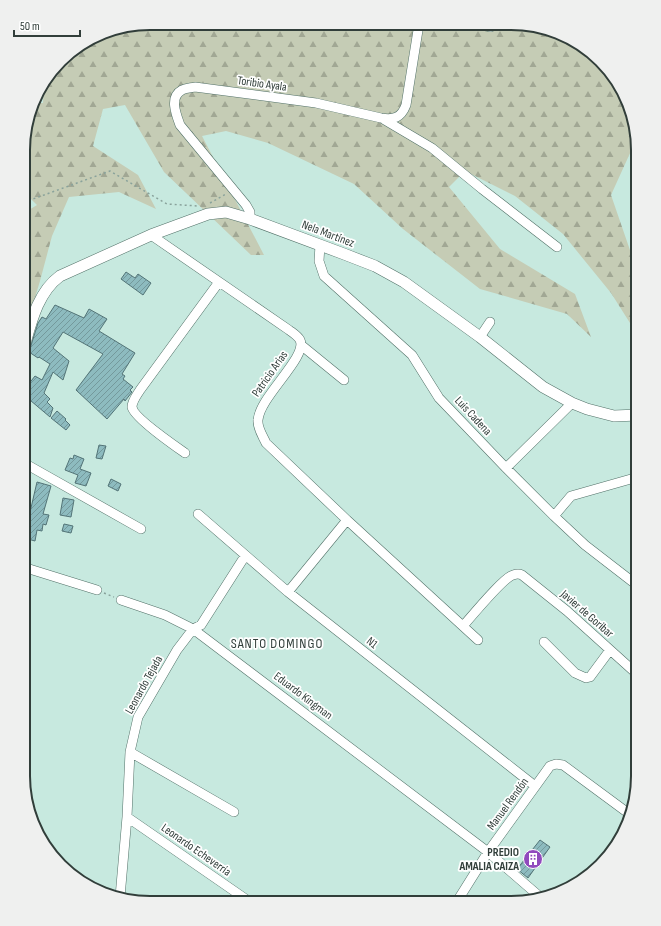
<svg xmlns="http://www.w3.org/2000/svg" width="661" height="926" font-family="'Sofia Sans Condensed',sans-serif">
	<defs>
		<pattern id="forest-firs" width="22" height="20" patternUnits="userSpaceOnUse"><rect width="22" height="20" fill="#c5ccb5"/><path d="M5 1l3.5 6h-7zM16 11l3.5 6h-7z" fill="#a1a794"/></pattern>
		<pattern id="building-hatch" width="6" height="6" patternUnits="userSpaceOnUse"><rect width="6" height="6" fill="#8dbbbf"/><path d="M-1 1l2-2M0 6l6-6M5 7l2-2" fill="none" stroke="#74999c"/></pattern>
	</defs>
	<rect width="100%" height="100%" fill="#c7e9df"/>
	<path fill="url(#forest-firs)" d="M150 23 528 24 588 49 625 94 636 140 611 195 632 256 638 257V314L630 323 611 293 563 234 515 196 465 171 449 187 500 249 575 294 591 337 567 314 480 289 403 229 354 184 268 143 226 131 202 136 264 255H251L164 172 125 105 103 109 93 146 138 175 156 209 119 192 69 197 52 236 40 281 24 334V213L37 205 24 192V133L34 103H43L44 82 67 54 109 30Z"/>
	<path fill="url(#building-hatch)" stroke="#537477" d="M126 272 135 278 138 274 151 283 143 295 121 279Z
		M55 305 84 318 89 309 107 319 99 331 135 353 122 374 125 376 123 379 133 387 130 390 132 392 125 401 124 399 107 419 76 390 103 354 63 332 53 348 69 361 63 380 53 372 44 393 50 399 47 402 53 408 50 417 24 395V390L35 376 42 380 50 364 39 357 38 358 29 352 38 323 42 317 46 319Z
		M57 411 66 419 65 420 70 425 66 430 51 418Z
		M99 445 106 446 102 459 96 458Z
		M74 455 84 459 80 469 91 473 86 486 75 483 78 475 65 470 70 458 73 459Z
		M111 479 121 484 118 491 108 486Z
		M37 482 51 486 43 514 49 515 46 525 43 524 42 531 37 530 35 541 24 538Z
		M63 498 74 500 71 517 60 515Z
		M64 524 73 526 71 533 62 531Z
		M540 840 550 847 528 878 517 869Z"/>
	<g fill="none" stroke-linecap="round" stroke-linejoin="round">
		<g stroke="#527168" stroke-width="10">
			<path id="minor" d="M474 24 491 27
				M383 119 432 148 482 189 557 247
				M250 219V212L246 205 180 125C176 114 169 97 182 90 186 88 191 88 195 87L316 103 381 118C394 120 401 118 406 105L419 24
				M151 235 289 330C293 333 298 336 300 340 308 357 260 396 258 420 257 428 263 436 266 443L347 520 288 592
				M320 245 319 261 324 276 412 355 439 398 506 468 554 516 585 545 638 586
				M480 337 490 322
				M301 345 344 380
				M185 453C175 446 133 417 132 407 132 401 137 395 140 390L219 282
				M24 463 141 529
				M506 468 572 403
				M198 514 288 592 535 786
				M554 516 571 496 638 477
				M347 520 478 640
				M23 567 97 590
				M121 600 165 615 193 629 488 852 539 896
				M463 626C472 616 503 578 513 575 516 574 520 574 522 575L567 611 638 675
				M544 642 575 673 586 678 590 677 610 650
				M130 752 234 812
				M127 817 250 902
				M120 897 127 817 130 752 138 717 177 650 193 629 201 625 245 556
				M456 903 488 852 550 766 556 764 563 765 628 813"/>
		</g>
		<g stroke="#527168" stroke-width="12">
			<path id="major" d="M24 347C31 322 38 292 60 276L151 235 208 214 226 212 250 219 344 254 375 266 404 282 480 337 543 387 572 403 587 409 614 416 638 415"/>
		</g>
		<path stroke="#89a29b" stroke-width="1.5" stroke-dasharray="2 3" stroke-linecap="butt" d="M24 196 33 199 110 171 167 204 198 206
			M210 203 226 194
			M104 593 114 597"/>
		<use href="#minor" stroke="#fff" stroke-width="9"/>
		<use href="#major" stroke="#fff" stroke-width="11"/>
	</g>
	<defs>
		<g id="building-disc" transform="scale(1)"><circle r="9.5" fill="#904abd" stroke="#fff"/><path d="M-4-6H4V6H1V3H-1V6H-4ZM-2.5-4.3h1.7v1.8h-1.7ZM.8-4.3h1.7v1.8H.8ZM-2.5-1h1.7V.8h-1.7ZM.8-1h1.7V.8H.8Z" fill="#fff"/></g>
	</defs>
	<g fill-rule="evenodd">
		<use href="#building-disc" x="533" y="859"/>
	</g>
	<g text-anchor="middle" dominant-baseline="central" stroke-width="3.5" stroke-linejoin="round" paint-order="stroke">
		<g font-size="12" fill="#313e3a" stroke="#fff">
			<text transform="translate(262 84) rotate(8)">Toribio Ayala</text>
			<text transform="translate(328 234) rotate(21)">Nela Martínez</text>
			<text transform="translate(270 374) rotate(-55)">Patricio Arias</text>
			<text transform="translate(473 416) rotate(47)">Luis Cadena</text>
			<text transform="translate(587 614) rotate(41)">Javier de Goribar</text>
			<text transform="translate(372 643) rotate(38)">N1</text>
			<text transform="translate(144 685) rotate(-61)">Leonardo Tejada</text>
			<text transform="translate(303 696) rotate(37)">Eduardo Kingman</text>
			<text transform="translate(508 804) rotate(-54)">Manuel Rendón</text>
			<text transform="translate(196 850) rotate(35)">Leonardo Echeverría</text>
		</g>
		<g font-size="12" font-weight="bold" fill="#313e3a" stroke="#fff" text-anchor="end">
			<text x="519" y="852">PREDIO<tspan x="519" dy="14">AMALIA CAIZA</tspan></text>
		</g>
		<g font-size="14" letter-spacing="1" fill="#313e3a" stroke="#fff">
			<text x="277" y="643">SANTO DOMINGO</text>
		</g>
	</g>
	<path d="M0 0H661V926H0ZM150 30H511A120 120 0 0 1 631 150V776A120 120 0 0 1 511 896H150A120 120 0 0 1 30 776V150A120 120 0 0 1 150 30Z" fill="#eff0ef" fill-rule="evenodd"/>
	<path fill="none" stroke="#313e3a" stroke-width="2" d="M150 30H511A120 120 0 0 1 631 150V776A120 120 0 0 1 511 896H150A120 120 0 0 1 30 776V150A120 120 0 0 1 150 30Z"/>
	<path d="M14 30v6h66v-6" fill="none" stroke="#313e3a" stroke-width="2"/>
	<text x="20" y="30" font-size="12" fill="#313e3a" stroke="#ffffff" stroke-width="3" paint-order="stroke">50 m</text>
</svg>
